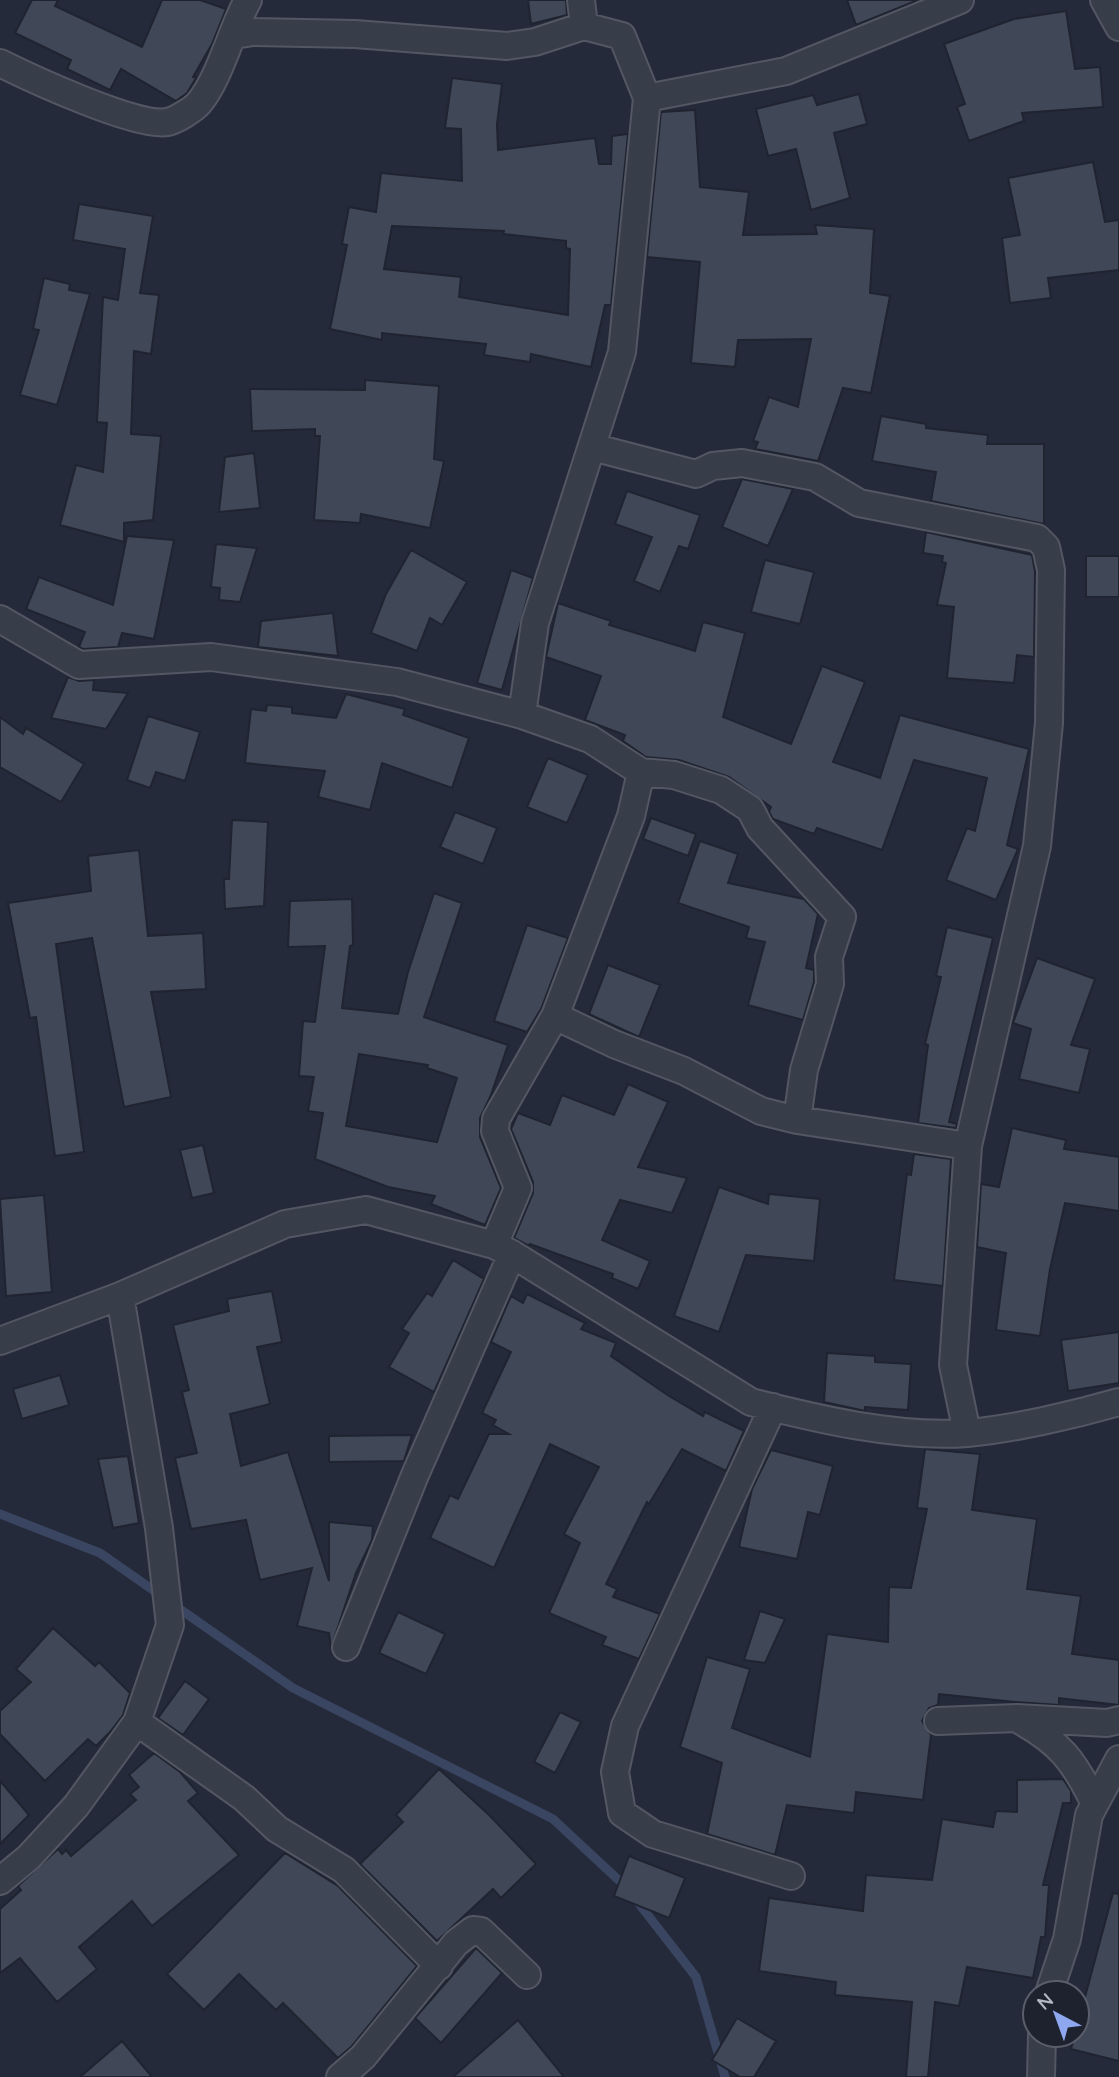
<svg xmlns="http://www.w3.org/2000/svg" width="1119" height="2077" viewBox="0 0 1119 2077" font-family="Quicksand,sans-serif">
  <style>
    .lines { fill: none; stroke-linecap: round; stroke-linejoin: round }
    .stream { stroke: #3a4661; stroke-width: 9 }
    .building { fill: #404858; stroke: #1f2430; stroke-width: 2; fill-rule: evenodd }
    .minor-casing { stroke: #535764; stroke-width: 30 }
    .minor { stroke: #373d49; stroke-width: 26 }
  </style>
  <rect width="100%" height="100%" fill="#242a39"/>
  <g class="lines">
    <!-- stream -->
    <path class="stream" d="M 0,1514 L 100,1553 L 163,1597
      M 174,1605 L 293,1688 L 553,1819 L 626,1887 L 696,1977 L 725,2077"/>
  </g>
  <!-- building -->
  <path class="building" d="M 32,0 L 58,0 L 55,6 L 142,47 L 162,0 L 200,0 L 226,9 L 212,44 L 193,77 L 196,78 L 187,93 L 176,101 L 121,69 L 110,90 L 67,69 L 71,60 L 15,33 Z
    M 528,0 L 566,0 L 567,15 L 531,24 Z
    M 847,0 L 918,0 L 856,25 Z
    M 1066,11 L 1075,69 L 1100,67 L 1103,107 L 1022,113 L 1024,121 L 969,141 L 957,107 L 965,104 L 944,44 L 1014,19 Z
    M 452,78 L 502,84 L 497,124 L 498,150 L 595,138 L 599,164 L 611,164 L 612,136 L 628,134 L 611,305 L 605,305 L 591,367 L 531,354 L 530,362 L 484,355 L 486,344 L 382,333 L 382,340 L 330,329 L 347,245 L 342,244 L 349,207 L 376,212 L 381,173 L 462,181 L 461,129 L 445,128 ZM 392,226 L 504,231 L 503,234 L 566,241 L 566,248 L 570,249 L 568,315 L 459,297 L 461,277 L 384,269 Z
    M 859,94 L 867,124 L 834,133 L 850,198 L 811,210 L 796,149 L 768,156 L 756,109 L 813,95 L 817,105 Z
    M 695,110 L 700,187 L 749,192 L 743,235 L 817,234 L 815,225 L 874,229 L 870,293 L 890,296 L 871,393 L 843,388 L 818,461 L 755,449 L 758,442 L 753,441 L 769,397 L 798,407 L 811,339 L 738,340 L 735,367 L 691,363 L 700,262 L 647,257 L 661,112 Z
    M 1093,162 L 1105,222 L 1119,220 L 1119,270 L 1048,278 L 1051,298 L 1010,303 L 1002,238 L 1020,235 L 1008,178 Z
    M 79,204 L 153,216 L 140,293 L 159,295 L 151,354 L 134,351 L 131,434 L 161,436 L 153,520 L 124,523 L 124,542 L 60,525 L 76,465 L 103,472 L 107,423 L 97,422 L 103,297 L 118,300 L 125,249 L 73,240 Z
    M 44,278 L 70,284 L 69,290 L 90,294 L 57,405 L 20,395 L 39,330 L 33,329 Z
    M 365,380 L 439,386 L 434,459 L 444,461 L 430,528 L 361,514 L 360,523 L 314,520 L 320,436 L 315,436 L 315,429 L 252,431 L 250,389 L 365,390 Z
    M 881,416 L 926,424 L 926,428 L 988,435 L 987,444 L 1044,444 L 1044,524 L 931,501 L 936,472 L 872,461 Z
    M 254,453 L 260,508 L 219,512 L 225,457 Z
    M 742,479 L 793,489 L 768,546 L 722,527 Z
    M 627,491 L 700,515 L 688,549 L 679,546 L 660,592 L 634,581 L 652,537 L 615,524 Z
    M 926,532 L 1032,555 L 1035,572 L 1034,657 L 1017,655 L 1014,683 L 947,678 L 954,607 L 937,605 L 946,563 L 942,562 L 943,556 L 923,553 Z
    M 127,536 L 174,540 L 154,639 L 122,633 L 118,647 L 83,649 L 79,647 L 85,632 L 26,609 L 39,577 L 113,605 Z
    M 216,544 L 257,548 L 240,602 L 219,600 L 220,588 L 211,587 Z
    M 411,550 L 467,582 L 442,625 L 430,618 L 417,651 L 371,633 L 386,594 Z
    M 1086,556 L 1119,556 L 1119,597 L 1086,597 Z
    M 765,560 L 814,572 L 800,624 L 751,612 Z
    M 511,570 L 533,578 L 502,690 L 477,683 Z
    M 558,603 L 611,621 L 609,625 L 695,651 L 703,622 L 745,633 L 723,717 L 791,744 L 822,666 L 865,682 L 833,762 L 880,778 L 900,715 L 1029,749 L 1007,845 L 1018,849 L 996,900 L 946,880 L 967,828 L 975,831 L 987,778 L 914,760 L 882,850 L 817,828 L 814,834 L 773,819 L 769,812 L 771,807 L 729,777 L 679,760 L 646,757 L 623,741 L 625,735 L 585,720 L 601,676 L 546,657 Z
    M 333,613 L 338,656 L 258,647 L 261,621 Z
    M 68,677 L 79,681 L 94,680 L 93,690 L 128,693 L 106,729 L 51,718 Z
    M 346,694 L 405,709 L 403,715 L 469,738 L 452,788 L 382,763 L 370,810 L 318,797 L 325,771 L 245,763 L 251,709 L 266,711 L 267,705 L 292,707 L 292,713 L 336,718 Z
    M 148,716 L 200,732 L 185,781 L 156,772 L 150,788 L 127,780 Z
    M 0,717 L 23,734 L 26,728 L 84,764 L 61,802 L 0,767 Z
    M 548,758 L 588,775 L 567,823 L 527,807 Z
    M 455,812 L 497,828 L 483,864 L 440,847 Z
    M 651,818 L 696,834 L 688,856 L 643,839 Z
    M 232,820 L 268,822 L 264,906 L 225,909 L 224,879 L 229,879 Z
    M 700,841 L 738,854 L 728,883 L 804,899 L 818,914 L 806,968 L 814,970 L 814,982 L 803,1020 L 748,1005 L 765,942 L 746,938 L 749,927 L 678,903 Z
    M 139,850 L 148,936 L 203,933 L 206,989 L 151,992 L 171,1097 L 124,1107 L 92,938 L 56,944 L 84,1152 L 55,1156 L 36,1017 L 30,1018 L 8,903 L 91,891 L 88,856 Z
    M 434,893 L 462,903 L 424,1017 L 508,1045 L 491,1095 L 480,1118 L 480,1137 L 501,1188 L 485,1225 L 431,1204 L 435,1196 L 388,1187 L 315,1159 L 323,1113 L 308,1111 L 314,1077 L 299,1076 L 303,1021 L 315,1022 L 325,946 L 288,947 L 290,901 L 352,899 L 353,945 L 350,946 L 342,1008 L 398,1014 L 408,972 ZM 359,1054 L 428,1065 L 427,1068 L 457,1078 L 437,1142 L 346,1126 Z
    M 527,925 L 568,938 L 541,1009 L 527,1032 L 494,1021 Z
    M 947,927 L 993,938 L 949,1122 L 957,1124 L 956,1128 L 918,1123 L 928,1045 L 925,1044 L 941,977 L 936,976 Z
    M 1037,958 L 1095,979 L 1071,1045 L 1090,1049 L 1079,1093 L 1019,1079 L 1031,1029 L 1013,1023 Z
    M 608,965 L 660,985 L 639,1037 L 589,1014 Z
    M 628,1084 L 668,1102 L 638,1167 L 687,1178 L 672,1213 L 620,1200 L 602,1240 L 650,1261 L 638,1289 L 612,1278 L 613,1274 L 530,1244 L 529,1246 L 514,1238 L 533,1193 L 533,1182 L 511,1129 L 518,1113 L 550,1125 L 562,1095 L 614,1115 Z
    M 1012,1128 L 1066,1140 L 1064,1149 L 1119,1157 L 1119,1211 L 1065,1203 L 1050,1269 L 1040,1336 L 996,1330 L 1006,1253 L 977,1247 L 981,1184 L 999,1187 Z
    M 203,1145 L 214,1193 L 192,1198 L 180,1150 Z
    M 914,1154 L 951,1159 L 943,1286 L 894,1280 L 907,1174 L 911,1175 Z
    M 719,1187 L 768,1204 L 769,1194 L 820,1199 L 814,1261 L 746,1255 L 719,1332 L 674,1316 Z
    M 44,1195 L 52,1292 L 6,1296 L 0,1199 Z
    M 453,1260 L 484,1279 L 434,1392 L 389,1367 L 409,1333 L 402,1329 L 427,1293 L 432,1296 Z
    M 272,1291 L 282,1342 L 257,1347 L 270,1404 L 230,1414 L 241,1466 L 288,1452 L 329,1581 L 329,1522 L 373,1526 L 372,1540 L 356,1573 L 331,1648 L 329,1633 L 297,1626 L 312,1568 L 260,1580 L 246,1520 L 191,1529 L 175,1458 L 197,1453 L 182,1392 L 189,1390 L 173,1325 L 229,1311 L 227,1299 Z
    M 527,1294 L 585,1323 L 581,1329 L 616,1343 L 611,1356 L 669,1396 L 703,1416 L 705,1412 L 744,1431 L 726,1471 L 682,1449 L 649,1504 L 647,1502 L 606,1584 L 617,1589 L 613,1597 L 660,1614 L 639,1659 L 602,1645 L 606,1637 L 549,1613 L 580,1543 L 564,1534 L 599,1467 L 550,1444 L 494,1568 L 430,1538 L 450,1495 L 458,1499 L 489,1434 L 509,1434 L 493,1425 L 496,1420 L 482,1413 L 511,1352 L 491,1342 L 511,1296 L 523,1303 Z
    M 1119,1332 L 1119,1383 L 1068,1391 L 1061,1340 Z
    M 827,1353 L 875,1356 L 875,1362 L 911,1364 L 908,1410 L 865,1407 L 865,1411 L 824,1402 Z
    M 60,1375 L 69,1405 L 22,1419 L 13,1389 Z
    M 412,1435 L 404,1461 L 329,1462 L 329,1436 Z
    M 925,1449 L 980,1454 L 972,1510 L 1037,1519 L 1027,1589 L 1081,1596 L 1072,1654 L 1119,1660 L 1119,1705 L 1059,1698 L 1059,1705 L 1015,1702 L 939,1694 L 938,1705 L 929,1708 L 922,1721 L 931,1735 L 923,1800 L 856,1792 L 854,1813 L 787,1805 L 775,1855 L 707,1834 L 722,1763 L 680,1747 L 707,1657 L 750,1669 L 732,1728 L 810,1757 L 827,1634 L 888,1642 L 889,1587 L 911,1588 L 927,1509 L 917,1508 Z
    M 771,1450 L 833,1466 L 820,1515 L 808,1512 L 797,1559 L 739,1547 L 752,1489 Z
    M 128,1456 L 139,1523 L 113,1528 L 98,1459 Z
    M 760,1611 L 785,1619 L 765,1663 L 744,1660 Z
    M 398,1612 L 445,1634 L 426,1674 L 379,1653 Z
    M 53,1628 L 95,1666 L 99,1662 L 130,1693 L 123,1715 L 110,1732 L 96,1746 L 88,1739 L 45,1781 L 0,1734 L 0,1711 L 31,1682 L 16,1669 Z
    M 185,1681 L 209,1699 L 183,1735 L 158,1718 Z
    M 560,1712 L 581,1722 L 555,1773 L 534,1762 Z
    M 154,1753 L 180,1772 L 198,1793 L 188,1801 L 239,1855 L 152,1926 L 132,1901 L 79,1947 L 97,1969 L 57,2002 L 20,1958 L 0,1973 L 0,1909 L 21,1890 L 18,1886 L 58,1849 L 62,1854 L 66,1850 L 71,1856 L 136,1800 L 130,1794 L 139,1787 L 129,1775 Z
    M 439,1769 L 489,1815 L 536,1864 L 501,1898 L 493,1889 L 437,1941 L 360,1864 L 403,1822 L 396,1815 Z
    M 1063,1779 L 1071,1791 L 1071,1803 L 1063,1803 L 1043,1885 L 1049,1885 L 1045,1937 L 1041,1937 L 1033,1978 L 967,1967 L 959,2006 L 935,2002 L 928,2077 L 906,2077 L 912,2002 L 835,1995 L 836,1982 L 759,1971 L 769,1898 L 863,1911 L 866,1875 L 932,1880 L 942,1819 L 993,1827 L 996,1811 L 1017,1812 L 1017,1780 Z
    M 0,1781 L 29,1815 L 0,1844 Z
    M 285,1853 L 338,1886 L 417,1966 L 352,2046 L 338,2058 L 283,2003 L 276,2010 L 239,1974 L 204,2010 L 167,1974 Z
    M 629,1856 L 685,1878 L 669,1918 L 614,1896 Z
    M 1113,1893 L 1119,1894 L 1119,2061 L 1071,2049 Z
    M 476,1948 L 502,1973 L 441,2043 L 415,2018 Z
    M 737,2018 L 776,2041 L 754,2077 L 740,2077 L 712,2060 Z
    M 518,2020 L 564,2077 L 453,2077 Z
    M 122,2041 L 152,2077 L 80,2077 Z"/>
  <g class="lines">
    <!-- minor casing -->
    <g class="minor-casing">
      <path id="minor" d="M 581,0 L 584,26
        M 1104,0 L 1119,27
        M 234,35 L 253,32 L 355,34 L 507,46 L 535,42 L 584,26 L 622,36 L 647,98 L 622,352 L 535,623 L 522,715
        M 0,63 C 30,78 138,128 167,122 C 175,121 194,109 199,103 C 220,78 232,28 248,0
        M 647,98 L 786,71 L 960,0
        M 592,447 L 696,474 L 713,466 L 742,463 L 815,477 L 859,503 L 1037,538 L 1046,547 L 1051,570 L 1049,723 L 1037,846 L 968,1146 L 953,1365 L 967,1433
        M 0,619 L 79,665 L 211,657 L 397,682 L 522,715 L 590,739 L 641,772 L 631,816 L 555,1016 L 496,1119 L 495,1131 L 518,1188 L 494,1245
        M 641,772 L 674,775 L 721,790 L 750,809 L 760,828 L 842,917 L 829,957 L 830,984 L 804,1070 L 797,1120
        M 555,1016 L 614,1044 L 684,1071 L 761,1111 L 797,1120 L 968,1146
        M 0,1341 L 120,1296 L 285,1224 L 366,1210 L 494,1245 L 512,1254 L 751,1402 C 817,1419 898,1438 967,1433 C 1013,1429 1074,1415 1119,1402
        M 773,1407 L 625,1726 L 615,1772 L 622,1813 L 653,1834 L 791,1876
        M 346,1647 L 415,1475 L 512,1254
        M 938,1721 L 1017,1718 L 1107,1723 L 1119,1720
        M 1021,1721 C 1060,1743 1074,1761 1094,1802
        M 137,1722 L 244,1798 L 277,1829 L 344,1870 L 439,1966
        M 0,1881 L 29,1857 L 76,1806 L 137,1722 L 170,1625 L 159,1528 L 120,1296
        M 1049,1993 L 1067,1939 L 1089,1815 L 1119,1759
        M 340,2077 L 363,2057 L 456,1943 L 473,1930 L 481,1931 L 527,1975
        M 1041,2077 L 1042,2035"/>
    </g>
    <!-- minor -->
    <use href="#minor" class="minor"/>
  </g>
  <!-- north arrow -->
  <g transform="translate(1056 2014) rotate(319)"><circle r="33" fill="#1d222e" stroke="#595e6a" stroke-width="2"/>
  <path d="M0-5L12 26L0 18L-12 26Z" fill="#8ea7ef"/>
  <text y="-10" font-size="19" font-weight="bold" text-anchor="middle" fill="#b3b7c5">N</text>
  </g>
</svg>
